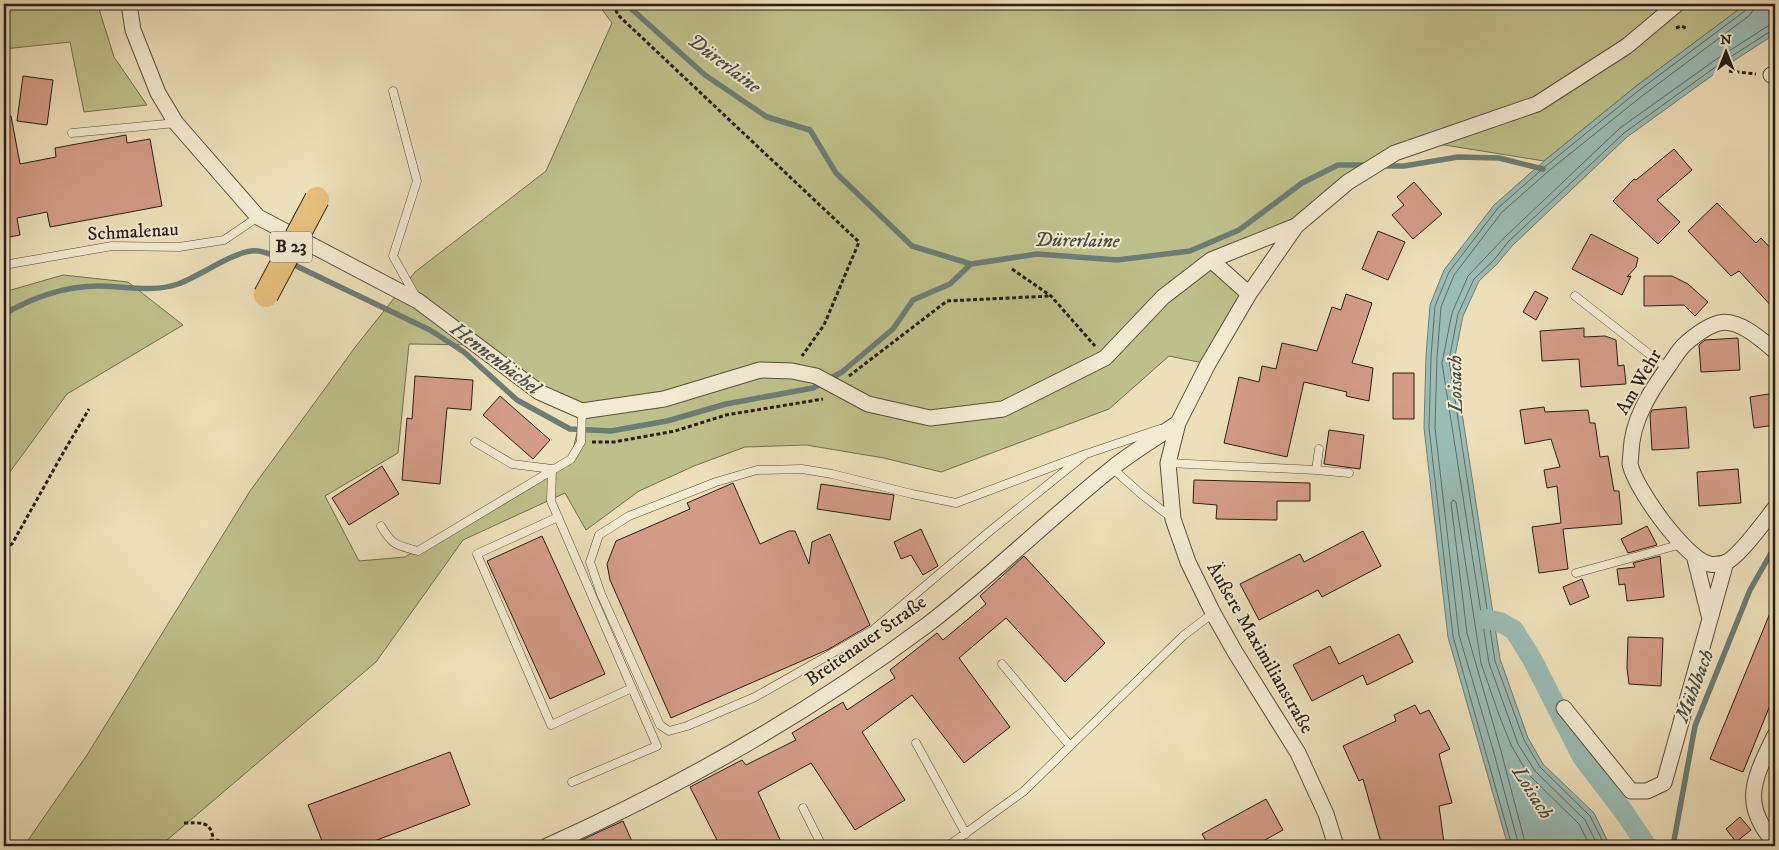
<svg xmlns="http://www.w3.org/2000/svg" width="1779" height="850" viewBox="0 0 1779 850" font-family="'IM FELL DW Pica',serif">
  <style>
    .green { fill: #bec08b; stroke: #736f50; fill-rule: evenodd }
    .water { fill: #9abcb5; stroke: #6c7d75 }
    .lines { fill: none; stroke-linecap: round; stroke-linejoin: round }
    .shore { stroke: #616d65; stroke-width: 1 }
    .stream { stroke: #6c7d75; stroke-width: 5.5 }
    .canal { stroke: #9abcb5; stroke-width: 20 }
    .building { fill: #d49c87; stroke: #281e15 }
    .service-casing { stroke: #594e3e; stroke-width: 9 }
    .minor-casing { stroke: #594e3e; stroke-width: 17 }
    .path { stroke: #281e15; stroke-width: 3; stroke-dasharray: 4 2.5; stroke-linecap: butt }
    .service { stroke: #f3ead2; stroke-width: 8 }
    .minor { stroke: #f3ead2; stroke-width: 15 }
    .primary-bridge-casing { stroke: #281e15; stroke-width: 26; stroke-linecap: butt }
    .primary-bridge { stroke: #e6c07c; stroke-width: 24 }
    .labels { text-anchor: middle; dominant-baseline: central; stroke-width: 4; stroke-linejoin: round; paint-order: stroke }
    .shield { fill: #f3ead2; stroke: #655b4e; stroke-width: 1 }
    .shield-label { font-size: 18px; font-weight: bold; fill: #281e15 }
    .street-label { font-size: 19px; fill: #281e15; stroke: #f3ead2 }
    .water-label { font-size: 20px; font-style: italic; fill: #4a4d45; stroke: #f3ead2 }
  </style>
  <rect width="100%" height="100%" fill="#eddfb9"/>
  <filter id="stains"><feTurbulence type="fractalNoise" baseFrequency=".004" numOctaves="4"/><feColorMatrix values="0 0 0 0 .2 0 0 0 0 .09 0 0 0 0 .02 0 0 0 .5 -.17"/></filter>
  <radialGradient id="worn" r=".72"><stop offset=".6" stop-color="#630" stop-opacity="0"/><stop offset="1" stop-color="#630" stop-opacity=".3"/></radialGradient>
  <!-- green -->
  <path class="green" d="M 4,4 L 100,4 L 99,9 L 114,57 L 147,105 L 84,112 L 70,42 L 4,49 Z
    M 598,4 L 1746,4 L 1635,87 L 1544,161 L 1426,142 L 1395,153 L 1296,226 L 1211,260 L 1249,294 L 1208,364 L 1169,356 L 1109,409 L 941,472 L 884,458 L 806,445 L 745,447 L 694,466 L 639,491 L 586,530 L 565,493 L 463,540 L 376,662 L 160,846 L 24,846 L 87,755 L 250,491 L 356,346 L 415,272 L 546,171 L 612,23 ZM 409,344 L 477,345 L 582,411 L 571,459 L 405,557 L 359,561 L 325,496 L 398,453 Z
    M 63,275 L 128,282 L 183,325 L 67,394 L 4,480 L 4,292 Z"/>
  <!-- water -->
  <path class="water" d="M 1746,4 L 1775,4 L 1775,34 L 1724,67 L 1627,137 L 1512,246 L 1497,264 L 1479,281 L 1463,316 L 1454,361 L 1500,659 L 1528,738 L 1543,764 L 1594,813 L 1610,846 L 1508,846 L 1448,637 L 1424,428 L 1426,356 L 1430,305 L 1444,270 L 1494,205 L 1544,161 L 1635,87 Z"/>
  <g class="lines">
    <!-- shore -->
    <path class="shore" d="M 1512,846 L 1453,636 L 1429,428 L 1431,357 L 1435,306 L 1449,272 L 1498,208 L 1547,165 L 1638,91 L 1746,10 L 1748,4
      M 1519,846 L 1494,753 L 1459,635 L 1435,428 L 1437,357 L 1441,307 L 1454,275 L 1502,212 L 1551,169 L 1642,96 L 1750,15 L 1753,10 L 1754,4
      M 1526,846 L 1501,751 L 1467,633 L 1451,503 L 1453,500 L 1456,502 L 1481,663 L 1499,715 L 1511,745 L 1528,774 L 1579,824 L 1590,846
      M 1598,846 L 1585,820 L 1535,771 L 1518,744 L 1489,663 L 1442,363 L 1452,313 L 1468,276 L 1504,238 L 1620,128 L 1718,58 L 1768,26 L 1775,24
      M 1605,846 L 1590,816 L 1540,767 L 1524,740 L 1495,661 L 1449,360 L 1458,314 L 1474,279 L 1494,260 L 1508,242 L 1624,133 L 1721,63 L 1771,31 L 1775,30"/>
    <!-- stream -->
    <path class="stream" d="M 626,4 L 705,75 L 767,117 L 810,130 L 836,173 L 912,246 L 971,264 L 1037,254 L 1117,260 L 1190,251 L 1239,230 L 1302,183 L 1338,165 L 1368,165
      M 1382,166 L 1404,166 L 1458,157 L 1499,158 L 1543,169
      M 288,262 L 430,330 L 464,352 L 517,400 L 570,429 L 611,431 L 667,421 L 726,404 L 813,388 L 842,372 L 893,329 L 913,300 L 950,284 L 971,264
      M 4,314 C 32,298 66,286 98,286 C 124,286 152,293 178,284 C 198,277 232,253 251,251 C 261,250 270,254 280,258
      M 1673,846 L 1695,726 L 1750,590 L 1775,546"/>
    <!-- canal -->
    <path class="canal" d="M 1485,619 L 1500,622 L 1514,630 L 1532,659 L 1582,757 L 1624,812 L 1647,846"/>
  </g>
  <!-- building -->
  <path class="building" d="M 23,76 L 53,80 L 47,125 L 17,121 Z
    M 11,116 L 20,164 L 56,157 L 55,148 L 126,135 L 127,143 L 150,139 L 162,206 L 50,227 L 47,212 L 17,218 L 20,235 L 4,238 L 4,117 Z
    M 1674,149 L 1692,170 L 1657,200 L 1680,222 L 1658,244 L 1613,201 L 1634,179 L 1636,180 Z
    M 1414,182 L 1442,214 L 1413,239 L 1392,215 L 1404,205 L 1397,197 Z
    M 1717,203 L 1756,243 L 1761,238 L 1775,253 L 1775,310 L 1739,271 L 1731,276 L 1688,231 Z
    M 1378,231 L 1405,242 L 1388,280 L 1362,269 Z
    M 1591,234 L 1638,258 L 1636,267 L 1627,277 L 1631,276 L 1622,295 L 1572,269 Z
    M 1644,276 L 1672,276 L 1688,284 L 1708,302 L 1695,316 L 1684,305 L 1644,306 Z
    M 1535,291 L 1548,298 L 1536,320 L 1523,312 Z
    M 1346,294 L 1372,303 L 1352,363 L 1373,368 L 1369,401 L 1346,396 L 1347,392 L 1304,382 L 1287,457 L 1224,443 L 1239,377 L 1259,382 L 1262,366 L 1276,369 L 1282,343 L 1317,351 L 1332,307 L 1341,310 Z
    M 1584,328 L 1584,337 L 1605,336 L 1616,340 L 1618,366 L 1624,365 L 1626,384 L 1581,387 L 1579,359 L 1542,361 L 1540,331 Z
    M 1738,338 L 1740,370 L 1701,372 L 1699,345 L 1705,340 Z
    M 1393,373 L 1414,373 L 1414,419 L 1393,419 Z
    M 415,376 L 473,380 L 471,410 L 447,408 L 440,484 L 402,480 L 407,418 L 412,419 Z
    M 1775,393 L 1775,425 L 1754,428 L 1750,397 Z
    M 500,396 L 550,440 L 533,459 L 483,415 Z
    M 1544,407 L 1545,412 L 1588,410 L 1590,423 L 1595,423 L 1600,457 L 1608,456 L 1614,491 L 1619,491 L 1622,524 L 1563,529 L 1568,569 L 1539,573 L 1532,527 L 1561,523 L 1557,486 L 1547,488 L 1544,470 L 1560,467 L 1551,439 L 1525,444 L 1520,410 Z
    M 1686,407 L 1689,448 L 1652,450 L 1650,415 L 1652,410 Z
    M 1329,430 L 1364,435 L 1360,469 L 1324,464 Z
    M 382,466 L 399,494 L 349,525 L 332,498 Z
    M 1738,469 L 1741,503 L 1699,506 L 1697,472 Z
    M 1194,480 L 1310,483 L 1310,501 L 1277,501 L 1277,520 L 1216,519 L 1217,505 L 1193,503 Z
    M 733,483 L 760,544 L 789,531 L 795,531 L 809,564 L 812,542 L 830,534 L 870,625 L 829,649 L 671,718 L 610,580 L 607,564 L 616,541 L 690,509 L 687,503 Z
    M 821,484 L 894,495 L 890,520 L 817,509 Z
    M 1647,526 L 1657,545 L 1628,553 L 1621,539 Z
    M 921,529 L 938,566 L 923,575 L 911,555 L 901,559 L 894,542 Z
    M 1363,531 L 1381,566 L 1322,597 L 1318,590 L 1259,620 L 1240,584 L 1300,554 L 1304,562 Z
    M 542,536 L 605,674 L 550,699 L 487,561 Z
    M 1024,556 L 1105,643 L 1065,682 L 1006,618 L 959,658 L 1010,727 L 964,763 L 912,695 L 862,732 L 905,800 L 855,830 L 811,763 L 758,792 L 783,846 L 720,846 L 690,787 L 742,760 L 746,765 L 796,740 L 792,733 L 843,702 L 847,710 L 895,678 L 890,670 L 937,633 L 943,640 L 986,604 L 980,596 Z
    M 1660,556 L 1664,597 L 1627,601 L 1625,584 L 1619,585 L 1617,569 L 1635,567 L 1633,563 Z
    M 1582,579 L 1589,597 L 1570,605 L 1563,587 Z
    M 1775,601 L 1775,693 L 1743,772 L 1710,759 Z
    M 1399,634 L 1413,662 L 1367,685 L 1363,675 L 1312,701 L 1293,665 L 1330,646 L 1339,664 Z
    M 1628,637 L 1663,638 L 1661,686 L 1629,684 L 1627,668 Z
    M 1415,705 L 1420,714 L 1429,710 L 1450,749 L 1439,754 L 1452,803 L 1439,806 L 1444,843 L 1418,846 L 1382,846 L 1363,779 L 1359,781 L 1343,746 L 1396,721 L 1394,715 Z
    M 450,752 L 470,805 L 361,846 L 324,846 L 308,805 Z
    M 1266,799 L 1283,830 L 1254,846 L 1209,846 L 1202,834 Z
    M 1740,817 L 1751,830 L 1736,842 L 1726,829 Z
    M 623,821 L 634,846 L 569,846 L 601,831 Z"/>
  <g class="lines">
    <!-- service casing -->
    <g class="service-casing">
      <path id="service" d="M 393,91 L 417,181 L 393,256 L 416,297
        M 72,133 L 176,123
        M 4,265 L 112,246 L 179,247 L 224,240 L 258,217
        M 1575,296 L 1667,368
        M 475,442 L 512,464 L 552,469 L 551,501 L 657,746 L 572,782
        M 1086,454 L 990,531 L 873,630 L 755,697 L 687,726 L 669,731 L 660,725 L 601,594 L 590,562 L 599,535 L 629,516 L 716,482 L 757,470 L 802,469 L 832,474 L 912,494 L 956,503 L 1086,454 L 1160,429
        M 1168,463 L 1316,470 L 1349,473
        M 1112,468 L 1141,494 L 1172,518
        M 1316,470 L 1319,449
        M 558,517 L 477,554 L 551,725 L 632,688
        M 381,526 C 393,546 396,545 418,551 L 571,459 L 581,442 L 582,411
        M 1576,573 L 1682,544
        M 1002,664 L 1070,746
        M 916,743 L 966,834
        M 803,808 L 822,846
        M 948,846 L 1024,791 L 1183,636 L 1213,613"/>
    </g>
    <!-- minor casing -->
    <g class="minor-casing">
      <path id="minor" d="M 129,4 L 133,30 L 158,93 L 176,123 L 258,217 L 418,301 L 539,392 L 582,411 L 664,399 L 760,370 L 792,371 L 816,376 L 868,404 L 930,418 L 1003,409 L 1105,358 L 1163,297 L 1211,260 L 1296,226
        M 1771,75 L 1775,75
        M 1211,260 L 1249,294
        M 1775,351 C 1762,340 1738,318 1719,323 C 1707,326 1693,337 1684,345 C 1678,351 1673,360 1668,367 C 1650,392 1632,420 1631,452 C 1631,456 1630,460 1630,464 C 1635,488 1684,557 1709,564 C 1712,565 1720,564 1724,563 C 1737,560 1766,519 1775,508
        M 1694,555 L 1710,619
        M 1564,708 L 1631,791 L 1647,791 L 1664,783 L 1726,562
        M 1775,735 C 1755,777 1739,803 1775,843
        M 547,846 C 681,786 809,713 927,625 C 991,576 1049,519 1111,469 C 1132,452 1156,438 1178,423
        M 1336,846 L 1326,814 L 1298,753 L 1235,652 L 1213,613 L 1188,562 L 1173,519 L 1168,463 L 1178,423 L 1208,364 L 1249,294 L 1296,226 L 1348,182 L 1395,153 L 1537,104 L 1627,46 L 1677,4"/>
    </g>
    <!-- path -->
    <path class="path" d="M 613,4 L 618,15 L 859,242 L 824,325 L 802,356
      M 1676,28 L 1681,26 L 1686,28
      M 1729,71 L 1756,74
      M 1012,269 L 1051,296 L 1095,346
      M 849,376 L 947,301 L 1051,296
      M 592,442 L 614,442 L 675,431 L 726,415 L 823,399
      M 4,548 L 12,544 L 63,453 L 89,409
      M 184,823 C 200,823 211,820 213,839
      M 198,846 C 208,840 217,836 226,846"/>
    <!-- service -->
    <use href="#service" class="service"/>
    <!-- minor -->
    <use href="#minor" class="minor"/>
    <!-- primary-bridge casing -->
    <g class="primary-bridge-casing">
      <path id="primary-bridge" d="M 266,295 L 317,199"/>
    </g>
    <!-- primary-bridge -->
    <use href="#primary-bridge" class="primary-bridge"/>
  </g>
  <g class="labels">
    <!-- shield labels -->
    <rect class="shield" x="270" y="231.5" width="42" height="31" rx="4"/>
    <g class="shield-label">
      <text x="291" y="247">B 23</text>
    </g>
    <!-- street labels -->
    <g class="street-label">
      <text transform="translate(133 232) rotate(-3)">Schmalenau</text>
      <text transform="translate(1639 382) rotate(-60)">Am Wehr</text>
      <text transform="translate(866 641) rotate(-35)">Breitenauer Straße</text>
      <text transform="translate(1260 648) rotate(60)">Äußere Maximilianstraße</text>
    </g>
    <!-- water labels -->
    <g class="water-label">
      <text transform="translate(724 64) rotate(37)">Dürerlaine</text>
      <text transform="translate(1077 241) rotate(1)">Dürerlaine</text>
      <text transform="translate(495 359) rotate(37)">Hennenbächel</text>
      <text transform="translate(1456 384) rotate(-91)">Loisach</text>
      <text transform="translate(1695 686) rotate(-69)">Mühlbach</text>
      <text transform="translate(1532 793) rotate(58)">Loisach</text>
    </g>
  </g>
  <!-- margin -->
  <rect width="1779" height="850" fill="none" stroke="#eddfb9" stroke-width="20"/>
  <rect x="5" y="5" width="1769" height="840" fill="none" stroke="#281e15" stroke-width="2.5"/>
  <rect x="10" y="10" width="1759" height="830" fill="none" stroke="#281e15"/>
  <!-- north arrow -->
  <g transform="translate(1726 52)" stroke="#f3ead2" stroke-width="4" paint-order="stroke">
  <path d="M0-4L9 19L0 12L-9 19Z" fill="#281e15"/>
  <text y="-8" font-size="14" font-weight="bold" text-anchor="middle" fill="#281e15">N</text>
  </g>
  <rect width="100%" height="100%" filter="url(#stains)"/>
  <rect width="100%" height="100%" fill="url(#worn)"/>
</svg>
